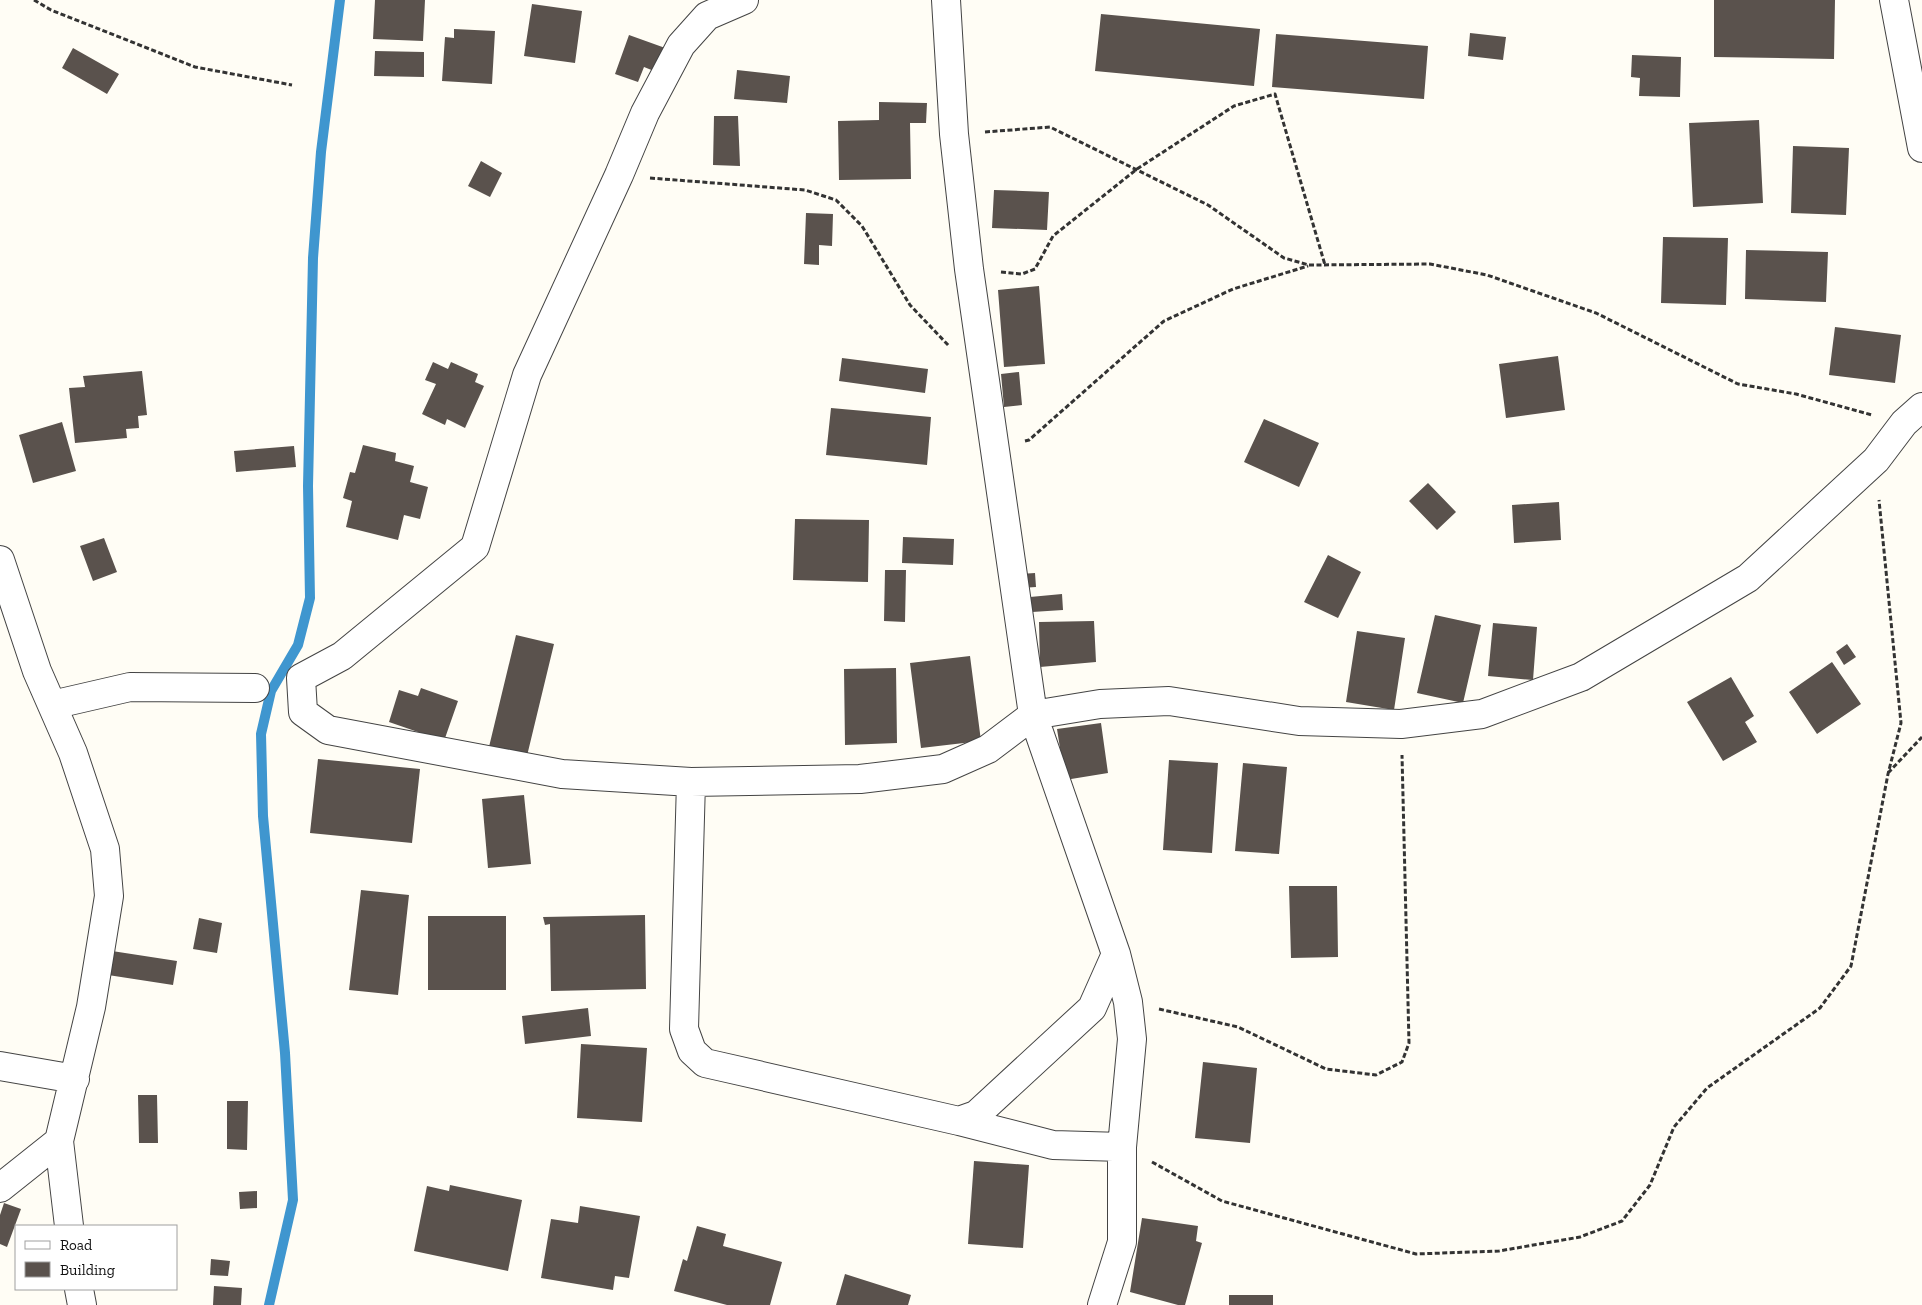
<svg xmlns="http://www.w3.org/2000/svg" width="1922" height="1305" viewBox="0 0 1922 1305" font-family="'Zilla Slab',serif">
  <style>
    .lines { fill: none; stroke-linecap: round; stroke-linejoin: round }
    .stream { stroke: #3f96cf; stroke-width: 10 }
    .building { fill: #5a524d }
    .minor-casing { stroke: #444; stroke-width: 30 }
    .path { stroke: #333; stroke-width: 3; stroke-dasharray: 5 2.5; stroke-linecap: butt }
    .minor { stroke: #fff; stroke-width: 28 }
  </style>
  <rect width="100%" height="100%" fill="#fffdf5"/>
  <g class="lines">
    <!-- stream -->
    <path class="stream" d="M 269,1305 L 293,1200 L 285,1053 L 263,816 L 261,734 L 271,691 L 298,645 L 310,598 L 308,486 L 313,258 L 321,152 L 340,0"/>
  </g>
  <!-- building -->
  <path class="building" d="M 375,0 L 425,0 L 423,41 L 373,39 Z
    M 1714,0 L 1835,0 L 1834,59 L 1714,57 Z
    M 532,4 L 582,11 L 575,63 L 524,56 Z
    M 1101,14 L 1260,29 L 1254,86 L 1095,71 Z
    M 454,29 L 495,31 L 492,84 L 442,81 L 445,37 L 454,38 Z
    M 1470,33 L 1506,37 L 1503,60 L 1468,56 Z
    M 1276,34 L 1428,46 L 1424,99 L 1272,87 Z
    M 629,35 L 668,49 L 659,73 L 644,67 L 638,82 L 615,74 Z
    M 73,48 L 119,74 L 107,94 L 62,68 Z
    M 375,51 L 424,52 L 424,77 L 374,76 Z
    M 1632,55 L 1681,57 L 1680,97 L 1639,96 L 1640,78 L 1631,77 Z
    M 737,70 L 790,76 L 787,103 L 734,99 Z
    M 879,102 L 927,103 L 926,123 L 910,123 L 911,179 L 839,180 L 838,121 L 879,120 Z
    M 714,116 L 738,116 L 740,166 L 713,165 Z
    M 1759,120 L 1763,203 L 1693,207 L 1689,123 Z
    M 1793,146 L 1849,148 L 1846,215 L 1791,213 Z
    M 481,161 L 502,173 L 490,197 L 468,186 Z
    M 994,190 L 1049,192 L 1047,230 L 992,228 Z
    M 806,213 L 833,214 L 832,246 L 819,245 L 819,265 L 804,264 Z
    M 1663,237 L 1728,238 L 1726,305 L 1661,303 Z
    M 1746,250 L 1828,252 L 1826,302 L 1745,299 Z
    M 1039,286 L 1045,364 L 1004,367 L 998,290 Z
    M 1835,327 L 1901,335 L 1895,383 L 1829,375 Z
    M 1558,356 L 1565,410 L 1506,418 L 1499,364 Z
    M 842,358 L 928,369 L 925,393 L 839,381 Z
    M 433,362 L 448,369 L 451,362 L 478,374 L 475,382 L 484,386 L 465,428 L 447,419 L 445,425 L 422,414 L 436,384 L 425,380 Z
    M 142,371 L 147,415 L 138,416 L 139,428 L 126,429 L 127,438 L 75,443 L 69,388 L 85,387 L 83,376 Z
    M 1019,372 L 1022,405 L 1004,407 L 1001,374 Z
    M 831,408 L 931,417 L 927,465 L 826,455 Z
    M 1264,419 L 1319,443 L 1299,487 L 1244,462 Z
    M 62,422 L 76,471 L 33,483 L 19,435 Z
    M 363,445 L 396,453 L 395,461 L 414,466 L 410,482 L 428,487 L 420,519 L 404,515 L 398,540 L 346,527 L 352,501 L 343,498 L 350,472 L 355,473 Z
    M 294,446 L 296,467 L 236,472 L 234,451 Z
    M 1428,483 L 1456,512 L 1437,530 L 1409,501 Z
    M 1559,502 L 1561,540 L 1514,543 L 1512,505 Z
    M 795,519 L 869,520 L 868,582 L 793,580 Z
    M 903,537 L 954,539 L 953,565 L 902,563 Z
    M 104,538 L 117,572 L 93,581 L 80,546 Z
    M 1328,555 L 1361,572 L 1338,618 L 1304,602 Z
    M 885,570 L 906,570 L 905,622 L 884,621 Z
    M 1035,573 L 1036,587 L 1021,588 L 1020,574 Z
    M 1062,594 L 1063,610 L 1032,612 L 1030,597 Z
    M 1435,615 L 1481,625 L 1463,703 L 1417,693 Z
    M 1094,621 L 1096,662 L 1040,667 L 1039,622 Z
    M 1493,623 L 1537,627 L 1533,680 L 1488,676 Z
    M 1357,631 L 1405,638 L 1394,710 L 1346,702 Z
    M 516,635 L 554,644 L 526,760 L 488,751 Z
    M 1847,644 L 1856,657 L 1844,665 L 1836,652 Z
    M 970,656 L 981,741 L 921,748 L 910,663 Z
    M 1832,662 L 1861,704 L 1817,734 L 1789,692 Z
    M 896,668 L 897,743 L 845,745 L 844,669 Z
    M 1731,677 L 1754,716 L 1745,722 L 1757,742 L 1723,761 L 1687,702 Z
    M 421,688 L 458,701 L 444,741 L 389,722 L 399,690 L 418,696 Z
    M 1101,723 L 1108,773 L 1065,780 L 1057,729 Z
    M 318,759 L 420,769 L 412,843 L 310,833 Z
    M 1169,760 L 1218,763 L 1212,853 L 1163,850 Z
    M 1243,763 L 1287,767 L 1279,854 L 1235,851 Z
    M 524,795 L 531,864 L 488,868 L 482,799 Z
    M 1289,886 L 1337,886 L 1338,957 L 1291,958 Z
    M 361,890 L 409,895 L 398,995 L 349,990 Z
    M 645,915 L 646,989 L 551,991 L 550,924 L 545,925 L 543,917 Z
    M 428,916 L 506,916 L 506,990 L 428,990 Z
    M 199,918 L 222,923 L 217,953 L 193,949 Z
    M 112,951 L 177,961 L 173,985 L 108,975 Z
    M 588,1008 L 591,1036 L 525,1044 L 522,1016 Z
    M 581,1044 L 647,1048 L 642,1122 L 577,1118 Z
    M 1203,1062 L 1257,1068 L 1250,1143 L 1195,1138 Z
    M 138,1095 L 157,1095 L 158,1143 L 139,1143 Z
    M 227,1101 L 248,1101 L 247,1150 L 227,1149 Z
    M 974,1161 L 1029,1165 L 1023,1248 L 968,1244 Z
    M 450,1185 L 522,1200 L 508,1271 L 414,1251 L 427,1186 L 449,1191 Z
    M 257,1191 L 257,1208 L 240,1209 L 239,1192 Z
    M 4,1203 L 21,1209 L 7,1247 L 0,1244 L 0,1215 Z
    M 580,1206 L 640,1216 L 629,1278 L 615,1276 L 613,1290 L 541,1278 L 551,1219 L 578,1223 Z
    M 1142,1218 L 1198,1226 L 1196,1241 L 1202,1243 L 1185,1305 L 1178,1305 L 1130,1292 Z
    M 697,1226 L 726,1234 L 723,1246 L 782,1262 L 770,1305 L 727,1305 L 674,1291 L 683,1259 L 687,1261 Z
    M 211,1259 L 230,1261 L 228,1276 L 210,1275 Z
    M 845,1274 L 911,1295 L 908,1305 L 836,1305 Z
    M 214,1286 L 242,1288 L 241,1305 L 213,1305 Z
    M 1229,1295 L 1273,1295 L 1273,1305 L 1229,1305 Z"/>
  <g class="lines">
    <!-- minor casing -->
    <g class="minor-casing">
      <path id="minor" d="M 744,0 L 707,16 L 681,45 L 645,113 L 619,175 L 527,375 L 475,547 L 342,656 L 301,678 L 303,712 L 328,730 L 562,774 L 691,782 L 860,779 L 943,769 L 988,749 L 1033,715 L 1100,704 L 1169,701 L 1299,721 L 1401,724 L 1482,714 L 1581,677 L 1748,578 L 1876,460 L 1904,423 L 1922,407
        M 946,0 L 954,134 L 969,269 L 1033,715 L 1116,954 L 1128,1002 L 1132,1039 L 1122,1147 L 1122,1242 L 1102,1305
        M 1894,0 L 1922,148
        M 0,560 L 37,671 L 73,753 L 105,849 L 109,896 L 91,1007 L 59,1141 L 69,1226
        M 52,705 L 130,687 L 255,688
        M 691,782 L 684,1029 L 692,1051 L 705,1063 L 959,1121 L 976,1115 L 1092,1008 L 1116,954
        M 0,1066 L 75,1079
        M 959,1121 L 1053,1145 L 1122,1147
        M 0,1188 L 59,1141
        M 79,1289 L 82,1305"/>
    </g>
    <!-- path -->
    <path class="path" d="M 34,0 L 51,10 L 195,67 L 292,85
      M 985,132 L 1050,127 L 1208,205 L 1284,258 L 1309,265 L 1430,264 L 1487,275 L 1596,313 L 1738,384 L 1796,394 L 1872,415
      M 650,178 L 805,190 L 836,200 L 862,226 L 910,305 L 949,346
      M 1001,272 L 1022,274 L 1035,269 L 1053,236 L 1137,169 L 1234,106 L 1275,94 L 1325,265
      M 1025,441 L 1029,440 L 1164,321 L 1233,289 L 1308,266
      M 1888,773 L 1922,737
      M 1159,1009 L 1238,1027 L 1326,1069 L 1376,1075 L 1402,1062 L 1409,1043 L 1402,755
      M 1152,1162 L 1222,1201 L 1416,1254 L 1499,1251 L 1580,1237 L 1622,1221 L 1650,1185 L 1674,1127 L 1707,1088 L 1820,1008 L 1851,966 L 1888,774 L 1901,723 L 1879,500"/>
    <!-- minor -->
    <use href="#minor" class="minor"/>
  </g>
  <!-- legend -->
  <rect x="15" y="1225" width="162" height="65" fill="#ffffff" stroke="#a0a0a0"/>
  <rect x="25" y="1241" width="25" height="8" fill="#ffffff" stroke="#a0a0a0"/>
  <text x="60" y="1250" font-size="15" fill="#111111">Road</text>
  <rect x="25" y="1262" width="25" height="15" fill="#5a524d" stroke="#a0a0a0"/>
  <text x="60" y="1275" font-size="15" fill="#111111">Building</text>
</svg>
